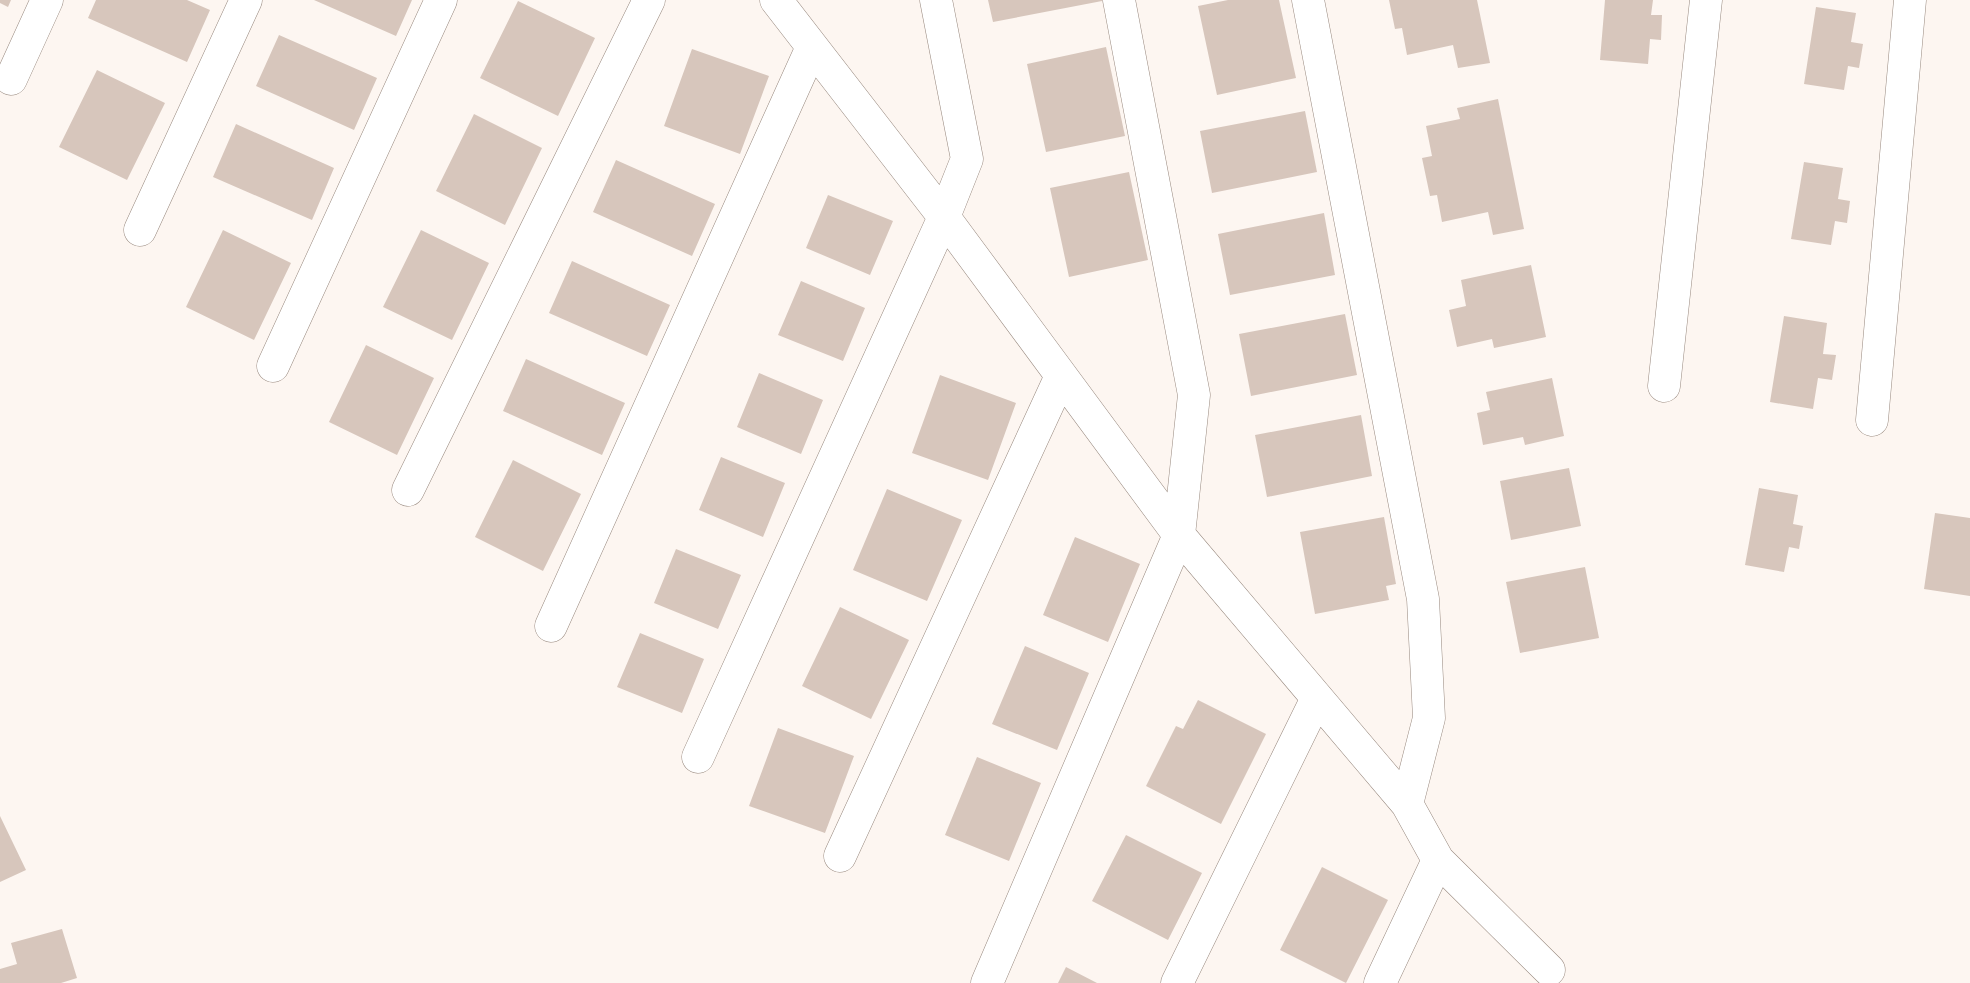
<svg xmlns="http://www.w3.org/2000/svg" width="1970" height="983" viewBox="0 0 1970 983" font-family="'Fira Sans Condensed',sans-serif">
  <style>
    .building { fill: #d7c6bc }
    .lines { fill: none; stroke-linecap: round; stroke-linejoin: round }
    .minor-casing { stroke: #97887e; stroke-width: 33 }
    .minor { stroke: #fff; stroke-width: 32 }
  </style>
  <rect width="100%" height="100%" fill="#fdf6f1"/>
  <!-- building -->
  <path class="building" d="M 0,0 L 11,0 L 8,7 L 0,3 Z
    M 96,0 L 187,0 L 210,10 L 187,62 L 88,18 Z
    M 314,0 L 412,0 L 396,36 Z
    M 988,0 L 1102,0 L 1102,1 L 993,22 Z
    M 1228,0 L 1279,0 L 1296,78 L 1217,95 L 1198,6 Z
    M 1389,0 L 1477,0 L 1490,63 L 1458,68 L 1453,45 L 1407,55 L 1402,28 L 1395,29 Z
    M 1605,0 L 1653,0 L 1651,15 L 1662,15 L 1661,40 L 1650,39 L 1648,64 L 1600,60 Z
    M 518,1 L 595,38 L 558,116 L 480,78 Z
    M 1816,7 L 1856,13 L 1851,42 L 1863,44 L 1859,68 L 1848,66 L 1844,90 L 1804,84 Z
    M 279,35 L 377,78 L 354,130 L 256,86 Z
    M 1106,47 L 1125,136 L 1046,152 L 1027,64 Z
    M 692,49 L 769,76 L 740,154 L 664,126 Z
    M 97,70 L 165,103 L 127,180 L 59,147 Z
    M 1498,99 L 1524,229 L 1493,235 L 1488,212 L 1442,222 L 1437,195 L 1430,196 L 1422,158 L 1432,156 L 1426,126 L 1460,119 L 1457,108 Z
    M 1305,111 L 1317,172 L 1212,193 L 1200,131 Z
    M 474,114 L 542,148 L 505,225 L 436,191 Z
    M 236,124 L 334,168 L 312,220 L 213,177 Z
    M 616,160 L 715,204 L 692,256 L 593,212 Z
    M 1804,162 L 1843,168 L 1838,199 L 1850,201 L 1847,223 L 1835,221 L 1831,245 L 1791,239 Z
    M 1129,172 L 1148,260 L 1069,277 L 1050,188 Z
    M 828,195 L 893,221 L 870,275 L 806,248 Z
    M 1324,213 L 1335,275 L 1230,295 L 1218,234 Z
    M 223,230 L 291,263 L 254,340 L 186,307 Z
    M 421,230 L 489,263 L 452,340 L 383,307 Z
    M 572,261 L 670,305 L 647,356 L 549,313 Z
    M 1531,265 L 1546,337 L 1494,348 L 1492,339 L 1457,347 L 1449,310 L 1466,306 L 1461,280 Z
    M 801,281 L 865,308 L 843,361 L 778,335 Z
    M 1345,314 L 1357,375 L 1251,396 L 1239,334 Z
    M 1784,316 L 1827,323 L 1823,354 L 1836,355 L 1832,380 L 1818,378 L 1813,409 L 1770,402 Z
    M 366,345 L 434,378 L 397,455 L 329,422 Z
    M 526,359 L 625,403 L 602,455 L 503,411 Z
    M 759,373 L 823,400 L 801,454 L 737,427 Z
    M 940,375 L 1016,403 L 988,480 L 912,453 Z
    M 1552,378 L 1564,436 L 1525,445 L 1523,437 L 1483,445 L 1477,413 L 1490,410 L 1486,392 Z
    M 1361,415 L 1372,476 L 1267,497 L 1255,435 Z
    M 721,457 L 785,483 L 763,537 L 699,510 Z
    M 513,460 L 581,494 L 543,571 L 475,537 Z
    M 1569,468 L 1581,526 L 1511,540 L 1500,481 Z
    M 1759,488 L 1798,495 L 1793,524 L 1803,526 L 1799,549 L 1789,547 L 1784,572 L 1745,565 Z
    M 887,489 L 962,520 L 927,601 L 853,570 Z
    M 1935,513 L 1970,518 L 1970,596 L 1924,589 Z
    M 1384,517 L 1396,584 L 1386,586 L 1389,600 L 1315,614 L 1300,532 Z
    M 1075,537 L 1140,564 L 1108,642 L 1043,615 Z
    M 676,549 L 741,575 L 718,629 L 654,603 Z
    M 1585,567 L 1599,638 L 1520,653 L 1506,582 Z
    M 840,607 L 909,640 L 871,719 L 802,686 Z
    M 640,633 L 704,659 L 682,713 L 617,687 Z
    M 1025,646 L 1089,673 L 1057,750 L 992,724 Z
    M 1198,700 L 1266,734 L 1221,824 L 1146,786 L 1176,726 L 1183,729 Z
    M 778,728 L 854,756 L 825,833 L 749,806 Z
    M 977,757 L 1041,783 L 1009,861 L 945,835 Z
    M 0,816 L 26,870 L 0,882 Z
    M 1126,835 L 1202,873 L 1168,940 L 1092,901 Z
    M 1322,867 L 1388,900 L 1346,983 L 1280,950 Z
    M 62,929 L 77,978 L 61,983 L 0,983 L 0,969 L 17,964 L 11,943 Z
    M 1066,967 L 1097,983 L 1058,983 Z"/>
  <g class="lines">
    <!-- minor casing -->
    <g class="minor-casing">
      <path id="minor" d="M 776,0 L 944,217 L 1179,535 L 1407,804 L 1438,860 L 1549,970
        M 1308,0 L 1423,599 L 1429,718 L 1407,804
        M 11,79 L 47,0
        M 140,230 L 246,0
        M 273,366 L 441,0
        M 1664,386 L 1706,0
        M 1872,420 L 1910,0
        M 408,490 L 649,0
        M 551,626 L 812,47
        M 698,757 L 944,217 L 967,159 L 936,0
        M 840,856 L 1061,376
        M 987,983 L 1179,535 L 1194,395 L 1119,0
        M 1177,983 L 1317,698
        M 1380,983 L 1438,860"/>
    </g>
    <!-- minor -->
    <use href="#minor" class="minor"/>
  </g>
</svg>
